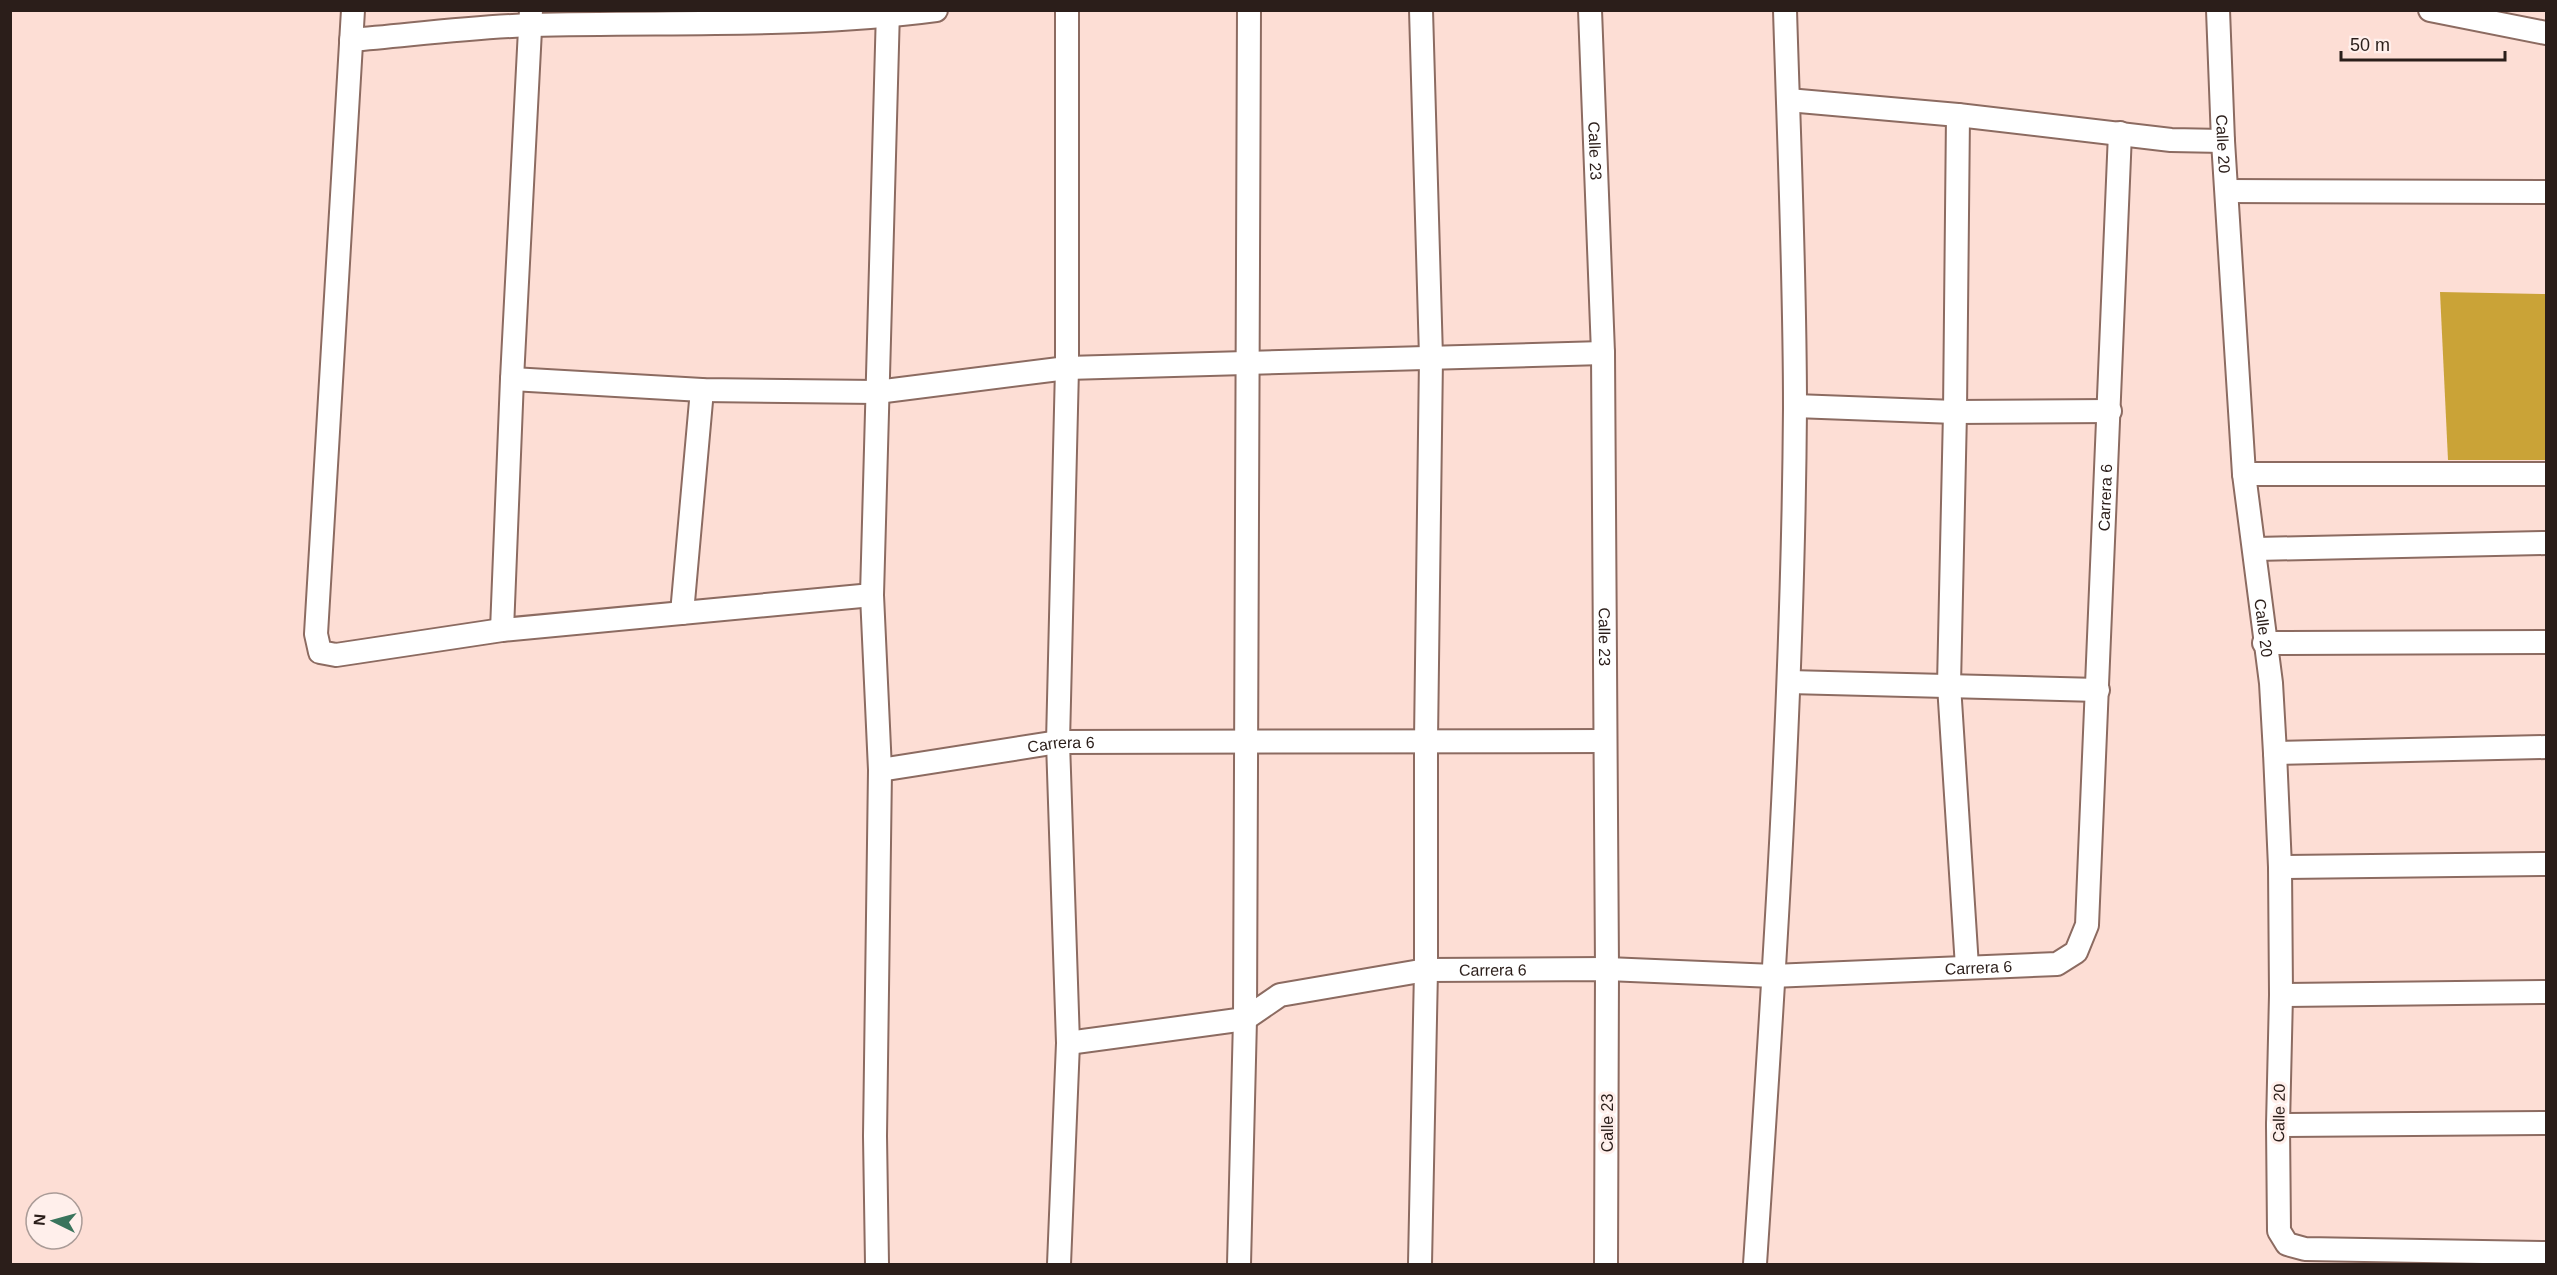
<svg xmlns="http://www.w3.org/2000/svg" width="2557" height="1275" viewBox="0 0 2557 1275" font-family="Arial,sans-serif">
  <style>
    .forest { fill: #caa337 }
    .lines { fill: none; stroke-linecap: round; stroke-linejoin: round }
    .street-casing { stroke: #8c6b61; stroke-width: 26 }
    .street { stroke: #fff; stroke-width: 22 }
    .labels { text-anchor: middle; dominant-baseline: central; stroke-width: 6; stroke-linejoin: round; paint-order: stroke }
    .street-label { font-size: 16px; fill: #2b1e1a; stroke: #ffefeb }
  </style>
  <rect width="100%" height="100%" fill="#fdded5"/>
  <!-- forest -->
  <path class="forest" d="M 2440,292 L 2546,294 L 2546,460 L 2448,460 Z"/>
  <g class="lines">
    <!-- street casing -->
    <g class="street-casing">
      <g id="street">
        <path d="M 353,10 L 316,634 L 320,652 L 336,655 L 502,630 L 872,595"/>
        <path id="s1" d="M 1590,10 L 1603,353 L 1607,969 L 1606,1264"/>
        <path id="s2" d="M 2218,10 L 2223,141 L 2244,474 L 2271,683 L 2275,753 L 2280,867 L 2281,995 L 2278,1125 L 2279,1231 L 2287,1244 L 2305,1249 L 2546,1253"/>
        <path d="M 2430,10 L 2546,33"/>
        <path d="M 351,40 C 411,35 471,27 532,25 C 666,21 802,28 936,10"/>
        <path d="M 1788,100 L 1958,115 L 2171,140 L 2223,141"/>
        <path d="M 1958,115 L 1955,412 L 1949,685 L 1967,967"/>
        <path d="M 2227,191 L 2546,192"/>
        <path d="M 512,379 L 702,390 L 877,392 L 1067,368 L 1603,353"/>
        <path d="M 1795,406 L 1955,412 L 2110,411"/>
        <path d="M 2244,474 L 2546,474"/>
        <path d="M 2256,549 L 2546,543"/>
        <path d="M 682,613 L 702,390"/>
        <path d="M 502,630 L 512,379 L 531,10"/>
        <path d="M 2264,643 L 2546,642"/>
        <path d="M 1789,682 L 2098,690"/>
        <path d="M 2275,753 L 2546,747"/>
        <path id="s3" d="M 880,770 L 1058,742 L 1605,741"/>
        <path d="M 2280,867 L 2546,864"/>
        <path d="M 2281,995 L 2546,992"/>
        <path id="s4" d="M 1068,1043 L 1245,1019 L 1280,995 L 1426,970 L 1607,969 L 1774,976 L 2057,964 L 2076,952 L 2087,925 L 2120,133"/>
        <path d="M 2278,1125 L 2546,1123"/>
        <path d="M 877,1264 L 875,1136 L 880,770 L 872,595 L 888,10"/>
        <path d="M 1059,1264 L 1068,1043 L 1058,742 L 1067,368 L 1067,10"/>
        <path d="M 1239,1264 L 1245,1019 L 1249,10"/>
        <path d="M 1420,1264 L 1426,970 L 1426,740 L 1431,357 L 1421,10"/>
        <path d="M 1755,1264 C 1774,979 1793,694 1795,408 C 1795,276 1789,143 1785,10"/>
      </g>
    </g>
    <!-- street -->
    <use href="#street" class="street"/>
  </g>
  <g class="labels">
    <!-- street labels -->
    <g class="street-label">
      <text stroke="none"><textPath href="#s2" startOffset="134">Calle 20</textPath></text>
      <text stroke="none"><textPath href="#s1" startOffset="141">Calle 23</textPath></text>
      <text stroke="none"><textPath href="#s4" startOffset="1480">Carrera 6</textPath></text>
      <text stroke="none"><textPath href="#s2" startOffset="620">Calle 20</textPath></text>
      <text stroke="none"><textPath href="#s1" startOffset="627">Calle 23</textPath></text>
      <text stroke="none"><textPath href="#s3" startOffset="183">Carrera 6</textPath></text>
      <text stroke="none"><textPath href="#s4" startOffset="922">Carrera 6</textPath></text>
      <text stroke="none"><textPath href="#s4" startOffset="436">Carrera 6</textPath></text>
      <text transform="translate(2279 1113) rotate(-89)">Calle 20</text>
      <text transform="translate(1607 1123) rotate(-90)">Calle 23</text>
    </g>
  </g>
  <!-- border -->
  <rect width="2557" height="1275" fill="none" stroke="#2b1e1a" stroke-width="24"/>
  <!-- north arrow -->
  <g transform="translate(54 1221) rotate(275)"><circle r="28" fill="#ffefeb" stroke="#aa9b97" stroke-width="1.5"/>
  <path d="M0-4.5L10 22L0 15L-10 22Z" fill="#3a745c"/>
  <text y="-9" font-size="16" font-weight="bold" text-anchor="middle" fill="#2b1e1a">N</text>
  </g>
  <!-- scale -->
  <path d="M2341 51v9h164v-9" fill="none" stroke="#2b1e1a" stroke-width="3"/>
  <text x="2350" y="51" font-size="18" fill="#2b1e1a" stroke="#ffefeb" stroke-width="4.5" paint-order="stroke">50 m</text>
</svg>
